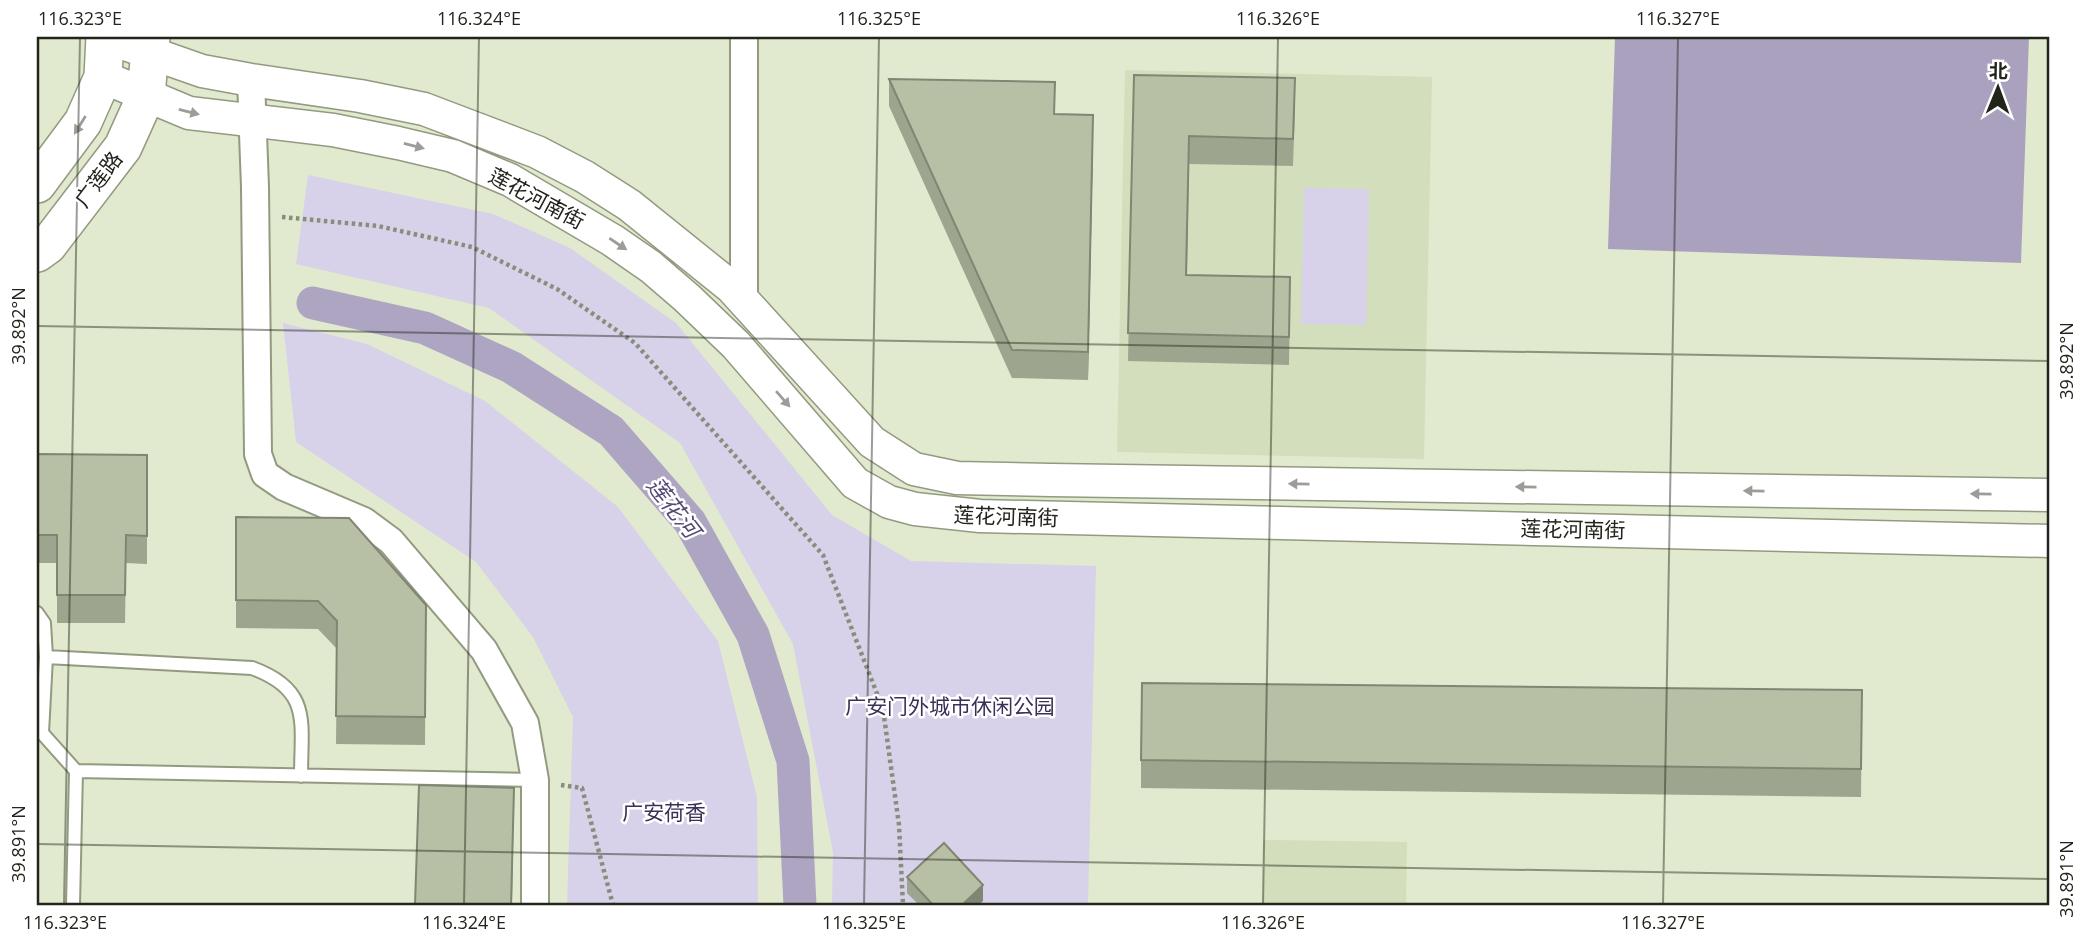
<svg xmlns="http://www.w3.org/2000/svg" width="2086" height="942" viewBox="0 0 2086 942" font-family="'Open Sans','Noto Sans SC',sans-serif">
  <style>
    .built { fill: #d3debc }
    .green { fill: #d7d1e9 }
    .forest { fill: #a9a1bd }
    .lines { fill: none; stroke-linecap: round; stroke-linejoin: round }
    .canal { stroke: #ada5c1; stroke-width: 33 }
    .service-casing { stroke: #929a80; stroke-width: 16 }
    .minor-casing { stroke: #929a80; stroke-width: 30 }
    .tertiary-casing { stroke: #929a80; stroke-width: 35 }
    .secondary-casing { stroke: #929a80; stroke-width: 40 }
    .path { stroke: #888e7b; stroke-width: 4.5; stroke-dasharray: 3.5 3.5; stroke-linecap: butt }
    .service { stroke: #fff; stroke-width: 12 }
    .minor { stroke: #fff; stroke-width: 26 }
    .tertiary { stroke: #fff; stroke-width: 32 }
    .secondary { stroke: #fff; stroke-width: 37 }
    .wall { fill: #9da58e }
    .shaded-wall { fill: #808674 }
    .building { fill: #b7c0a5; stroke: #808674; stroke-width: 2 }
    .oneway { fill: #9c9d98 }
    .ticks { fill: none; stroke: #22251b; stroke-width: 2; stroke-opacity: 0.45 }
    .labels { text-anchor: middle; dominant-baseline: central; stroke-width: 5; stroke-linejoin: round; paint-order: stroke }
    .street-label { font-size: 21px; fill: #22251b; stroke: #fff }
    .park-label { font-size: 21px; fill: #3d3058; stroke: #fff }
    .water-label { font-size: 23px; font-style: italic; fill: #584a75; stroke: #fff }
    .neatline { fill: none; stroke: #22251b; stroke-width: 2.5 }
    .ticks-label { font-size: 18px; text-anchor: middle; fill: #22251b }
  </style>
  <rect width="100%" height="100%" fill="#e1eace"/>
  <!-- built -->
  <path class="built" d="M 1125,70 L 1432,77 L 1424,459 L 1117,452 Z
    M 1263,840 L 1407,842 L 1406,905 L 1262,905 Z"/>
  <!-- green -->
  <path class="green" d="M 308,175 L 493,214 L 570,248 L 676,323 L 832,515 L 911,561 L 1096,566 L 1088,905 L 832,905 L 833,852 L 793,644 L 680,443 L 489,308 L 296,264 Z
    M 1304,188 L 1369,189 L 1366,325 L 1301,324 Z
    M 283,323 L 367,344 L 485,401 L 618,507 L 718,641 L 757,797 L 758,905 L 567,905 L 573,717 L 533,637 L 476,562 L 296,442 Z"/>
  <!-- forest -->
  <path class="forest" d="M 1615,37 L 2029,37 L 2021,263 L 1608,249 Z"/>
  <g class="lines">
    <!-- canal -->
    <path class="canal" d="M 313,303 L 425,328 L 511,367 L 611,431 L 690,522 L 753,635 L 793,761 L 800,905"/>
    <!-- service casing -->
    <g class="service-casing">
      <path id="service" d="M 37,613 L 44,623 L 46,657
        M 76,771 L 42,733 L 46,657 L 252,668 C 312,690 301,722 301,776
        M 73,905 L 76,771 L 535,780"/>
    </g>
    <!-- minor casing -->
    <g class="minor-casing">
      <path id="minor" d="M 251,80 L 255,187 L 258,454 L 265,474 L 284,487 L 364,521 L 391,541 L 484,650 L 525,723 L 535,780 L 535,905
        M 744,302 L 744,37"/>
    </g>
    <!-- tertiary casing -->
    <g class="tertiary-casing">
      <path id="tertiary" d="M 105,37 L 202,71 L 251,80 L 360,96 L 424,109 L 537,152 L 585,177 L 629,205 L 731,287 L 872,442 L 914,469 L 957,478 L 1051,480 L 2049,495
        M 103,77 L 189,113 L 333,130 L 398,143 L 453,156 L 510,180 L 612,240 L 651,267 L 687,298 L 736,345 L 855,483 L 889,502 L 915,509 L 980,516 L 2049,541"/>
    </g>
    <!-- secondary casing -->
    <g class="secondary-casing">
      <path id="secondary" d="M 37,184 L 83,122 L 103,77 L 105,37
        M 37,253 L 48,245 L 123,147 L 146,96 L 151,37"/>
    </g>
    <!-- path -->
    <path class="path" d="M 282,217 L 378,226 L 472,247 L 557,289 L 635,343 L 823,555 L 883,709 L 899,825 L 903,905
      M 561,785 L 582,788 L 613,905"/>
    <!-- service -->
    <use href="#service" class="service"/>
    <!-- minor -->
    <use href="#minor" class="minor"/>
    <!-- tertiary -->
    <use href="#tertiary" class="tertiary"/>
    <!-- secondary -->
    <use href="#secondary" class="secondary"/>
  </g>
  <!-- wall -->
  <path class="wall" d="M 1134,75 L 1295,106 L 1293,166 L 1189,164 L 1187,275 L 1290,305 L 1289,365 L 1128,361 Z
    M 889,79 L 1055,114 L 1093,143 L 1088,380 L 1012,378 L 889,106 Z
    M 37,454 L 147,455 L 147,564 L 126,563 L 125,623 L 57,623 L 57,563 L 37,563 Z
    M 236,517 L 426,605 L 425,745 L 336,744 L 337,649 L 318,629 L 236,628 Z
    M 1862,690 L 1861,797 L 1141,788 L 1141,760 Z
    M 907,877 L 983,901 L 978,905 L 919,905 L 907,893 Z"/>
  <!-- shaded-wall -->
  <path class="shaded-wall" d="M 1093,115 L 1093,143 L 1088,380 L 1088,352 Z
    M 514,788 L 512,905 L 511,905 Z
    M 983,885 L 983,901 L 978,905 L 962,905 Z"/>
  <!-- building -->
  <path class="building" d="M 1134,75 L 1295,78 L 1293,139 L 1189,136 L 1186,275 L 1290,277 L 1289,337 L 1128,333 Z
    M 889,79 L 1055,82 L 1054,114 L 1093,115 L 1088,352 L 1012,350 Z
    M 37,454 L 147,455 L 147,536 L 126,535 L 125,595 L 57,595 L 57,535 L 37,535 Z
    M 236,517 L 349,518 L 426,605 L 425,717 L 336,716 L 337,621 L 318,601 L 236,600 Z
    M 1142,683 L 1862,690 L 1861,769 L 1141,760 Z
    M 419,785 L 514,788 L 511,905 L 415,905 Z
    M 944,843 L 983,885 L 962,905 L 933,905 L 907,877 Z"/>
  <!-- one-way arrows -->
  <defs><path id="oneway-solid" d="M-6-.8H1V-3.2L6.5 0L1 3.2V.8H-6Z" transform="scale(1.75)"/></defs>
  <g class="oneway">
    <use href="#oneway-solid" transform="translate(189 112) rotate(14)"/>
    <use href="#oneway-solid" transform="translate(80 125) rotate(122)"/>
    <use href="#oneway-solid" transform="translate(414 146) rotate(14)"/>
    <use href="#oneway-solid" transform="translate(618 244) rotate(34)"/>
    <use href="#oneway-solid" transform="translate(783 399) rotate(49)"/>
    <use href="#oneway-solid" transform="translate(1299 484) rotate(-179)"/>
    <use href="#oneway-solid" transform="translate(1526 487) rotate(-179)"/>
    <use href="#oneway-solid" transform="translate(1754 491) rotate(-179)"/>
    <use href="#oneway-solid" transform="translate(1981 494) rotate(-179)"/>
  </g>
  <!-- ticks -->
  <path class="ticks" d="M 37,326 L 2049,361M 37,844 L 2049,879M 64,905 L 80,37M 464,905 L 479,37M 864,905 L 879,37M 1263,905 L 1278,37M 1663,905 L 1678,37"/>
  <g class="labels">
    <!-- street labels -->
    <g class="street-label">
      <text transform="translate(98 179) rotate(-53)">广莲路</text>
      <text transform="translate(537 198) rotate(28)">莲花河南街</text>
      <text transform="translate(1006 516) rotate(2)">莲花河南街</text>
      <text transform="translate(1573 529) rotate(1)">莲花河南街</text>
    </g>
    <!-- park labels -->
    <g class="park-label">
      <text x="950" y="706">广安门外城市休闲公园</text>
      <text x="664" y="812">广安荷香</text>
    </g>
    <!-- water labels -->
    <g class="water-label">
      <text transform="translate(674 507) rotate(52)">莲花河</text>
    </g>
  </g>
  <!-- border -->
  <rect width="2086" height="942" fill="none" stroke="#ffffff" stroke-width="77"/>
  <!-- north arrow -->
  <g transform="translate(1998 88) rotate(1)" stroke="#ffffff" stroke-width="5" paint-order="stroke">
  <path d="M0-5L12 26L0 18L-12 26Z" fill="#22251b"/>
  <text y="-10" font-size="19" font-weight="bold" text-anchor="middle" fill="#22251b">北</text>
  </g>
  <rect x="38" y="38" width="2010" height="866" class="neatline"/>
  <g class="ticks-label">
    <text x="80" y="25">116.323°E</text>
    <text x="479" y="25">116.324°E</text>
    <text x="879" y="25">116.325°E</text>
    <text x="1278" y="25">116.326°E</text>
    <text x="1678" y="25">116.327°E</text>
    <text transform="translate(19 326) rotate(-90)" y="6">39.892°N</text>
    <text transform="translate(2067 361) rotate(-90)" y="6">39.892°N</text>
    <text transform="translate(19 844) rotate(-90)" y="6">39.891°N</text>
    <text transform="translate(2067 879) rotate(-90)" y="6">39.891°N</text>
    <text x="65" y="929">116.323°E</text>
    <text x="464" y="929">116.324°E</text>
    <text x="864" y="929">116.325°E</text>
    <text x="1263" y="929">116.326°E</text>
    <text x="1663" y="929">116.327°E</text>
  </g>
</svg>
